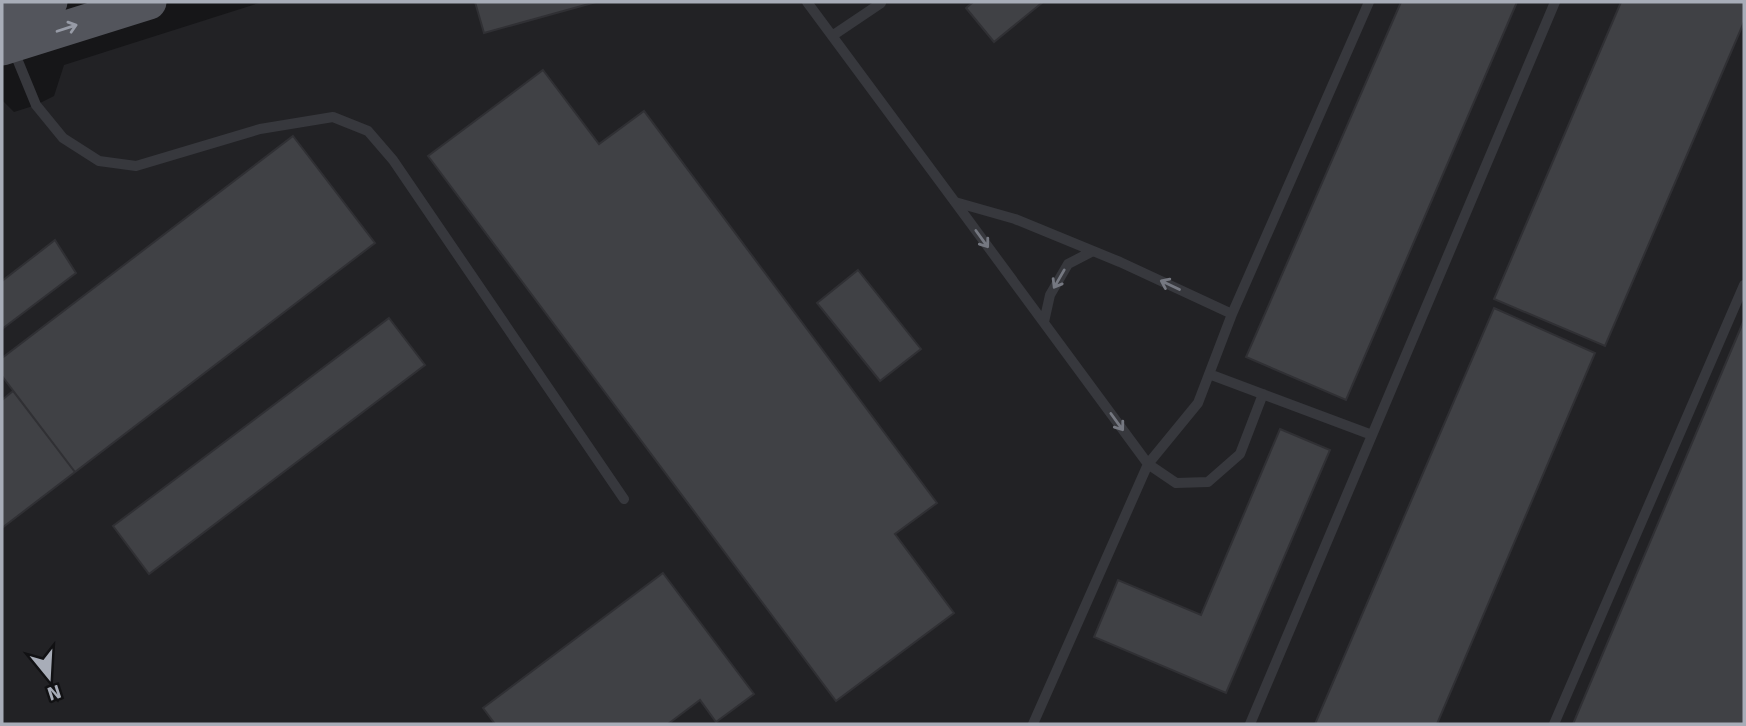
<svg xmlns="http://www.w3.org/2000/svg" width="1746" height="726" viewBox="0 0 1746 726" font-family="Signika,sans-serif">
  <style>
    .built { fill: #222225 }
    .building { fill: #404145; stroke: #303034; stroke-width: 2 }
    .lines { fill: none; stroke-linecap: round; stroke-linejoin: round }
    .lane { stroke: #37383d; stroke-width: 10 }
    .primary { stroke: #53555c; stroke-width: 35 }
    .oneway { stroke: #979ba6 }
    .oneway2 { stroke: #757881 }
  </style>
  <rect width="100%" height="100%" fill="#161618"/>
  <!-- built -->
  <path class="built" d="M 262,2 L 1744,2 L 1744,724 L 2,724 L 2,100 L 14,112 L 36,105 L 54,96 L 64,65 Z"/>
  <!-- building -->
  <path class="building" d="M 475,2 L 596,2 L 484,33 Z
    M 973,2 L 1043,2 L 994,42 L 966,8 Z
    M 1401,2 L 1517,2 L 1346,400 L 1246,357 Z
    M 1621,2 L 1744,2 L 1744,22 L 1605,346 L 1494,299 Z
    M 543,70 L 599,144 L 644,111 L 937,503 L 895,534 L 954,613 L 836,701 L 428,156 Z
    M 293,136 L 375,243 L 75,472 L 2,376 L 2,358 Z
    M 55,240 L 76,273 L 2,329 L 2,281 Z
    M 858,270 L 921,349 L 880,381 L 817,303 Z
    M 1494,308 L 1595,353 L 1437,724 L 1315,724 Z
    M 389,318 L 425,365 L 149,574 L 113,526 Z
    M 1744,320 L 1744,724 L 1573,724 Z
    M 13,391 L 75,472 L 2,528 L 2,400 Z
    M 1280,429 L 1330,450 L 1226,693 L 1094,637 L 1118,580 L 1201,615 Z
    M 663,573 L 754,694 L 716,722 L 700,700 L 668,724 L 495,724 L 483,708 Z"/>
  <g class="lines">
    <!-- lane -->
    <path class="lane" d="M 807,2 L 955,202
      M 832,36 L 881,3
      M 13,49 L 36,105 L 63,138 L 99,161 L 136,166 L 260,129 L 333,117 L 368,131 L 393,160 L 624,499
      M 1232,314 L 1120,262 L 1015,219 L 955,202 L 1148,464 L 1176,483 L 1208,482 L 1240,454 L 1263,394
      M 1044,322 L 1050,295 L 1068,264 L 1093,251
      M 1209,374 L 1372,435
      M 1033,724 L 1148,464 L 1198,403 L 1232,314 L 1369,2
      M 1250,724 L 1555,2
      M 1554,724 L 1744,285"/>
    <!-- primary -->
    <path class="primary" d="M 2,17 L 50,2
      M 2,48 L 149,2"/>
  </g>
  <!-- one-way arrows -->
  <defs><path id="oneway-shaft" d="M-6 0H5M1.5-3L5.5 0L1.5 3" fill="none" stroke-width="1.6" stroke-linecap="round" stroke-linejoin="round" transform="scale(1.75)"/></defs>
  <use class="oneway" href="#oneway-shaft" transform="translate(67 28) rotate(-18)"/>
  <g class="oneway2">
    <use href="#oneway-shaft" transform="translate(982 239) rotate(54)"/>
    <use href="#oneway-shaft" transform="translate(1059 279) rotate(120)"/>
    <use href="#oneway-shaft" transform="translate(1170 285) rotate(-155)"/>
    <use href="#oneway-shaft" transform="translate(1117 422) rotate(54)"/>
  </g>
  <!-- border -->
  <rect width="1746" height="726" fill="none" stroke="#a8adb8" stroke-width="7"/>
  <!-- north arrow -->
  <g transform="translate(49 677) rotate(162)" stroke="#111113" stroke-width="5" paint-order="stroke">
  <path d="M0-5L12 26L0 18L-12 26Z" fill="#a8adb8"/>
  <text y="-10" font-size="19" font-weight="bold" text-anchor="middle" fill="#a8adb8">N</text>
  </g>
</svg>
